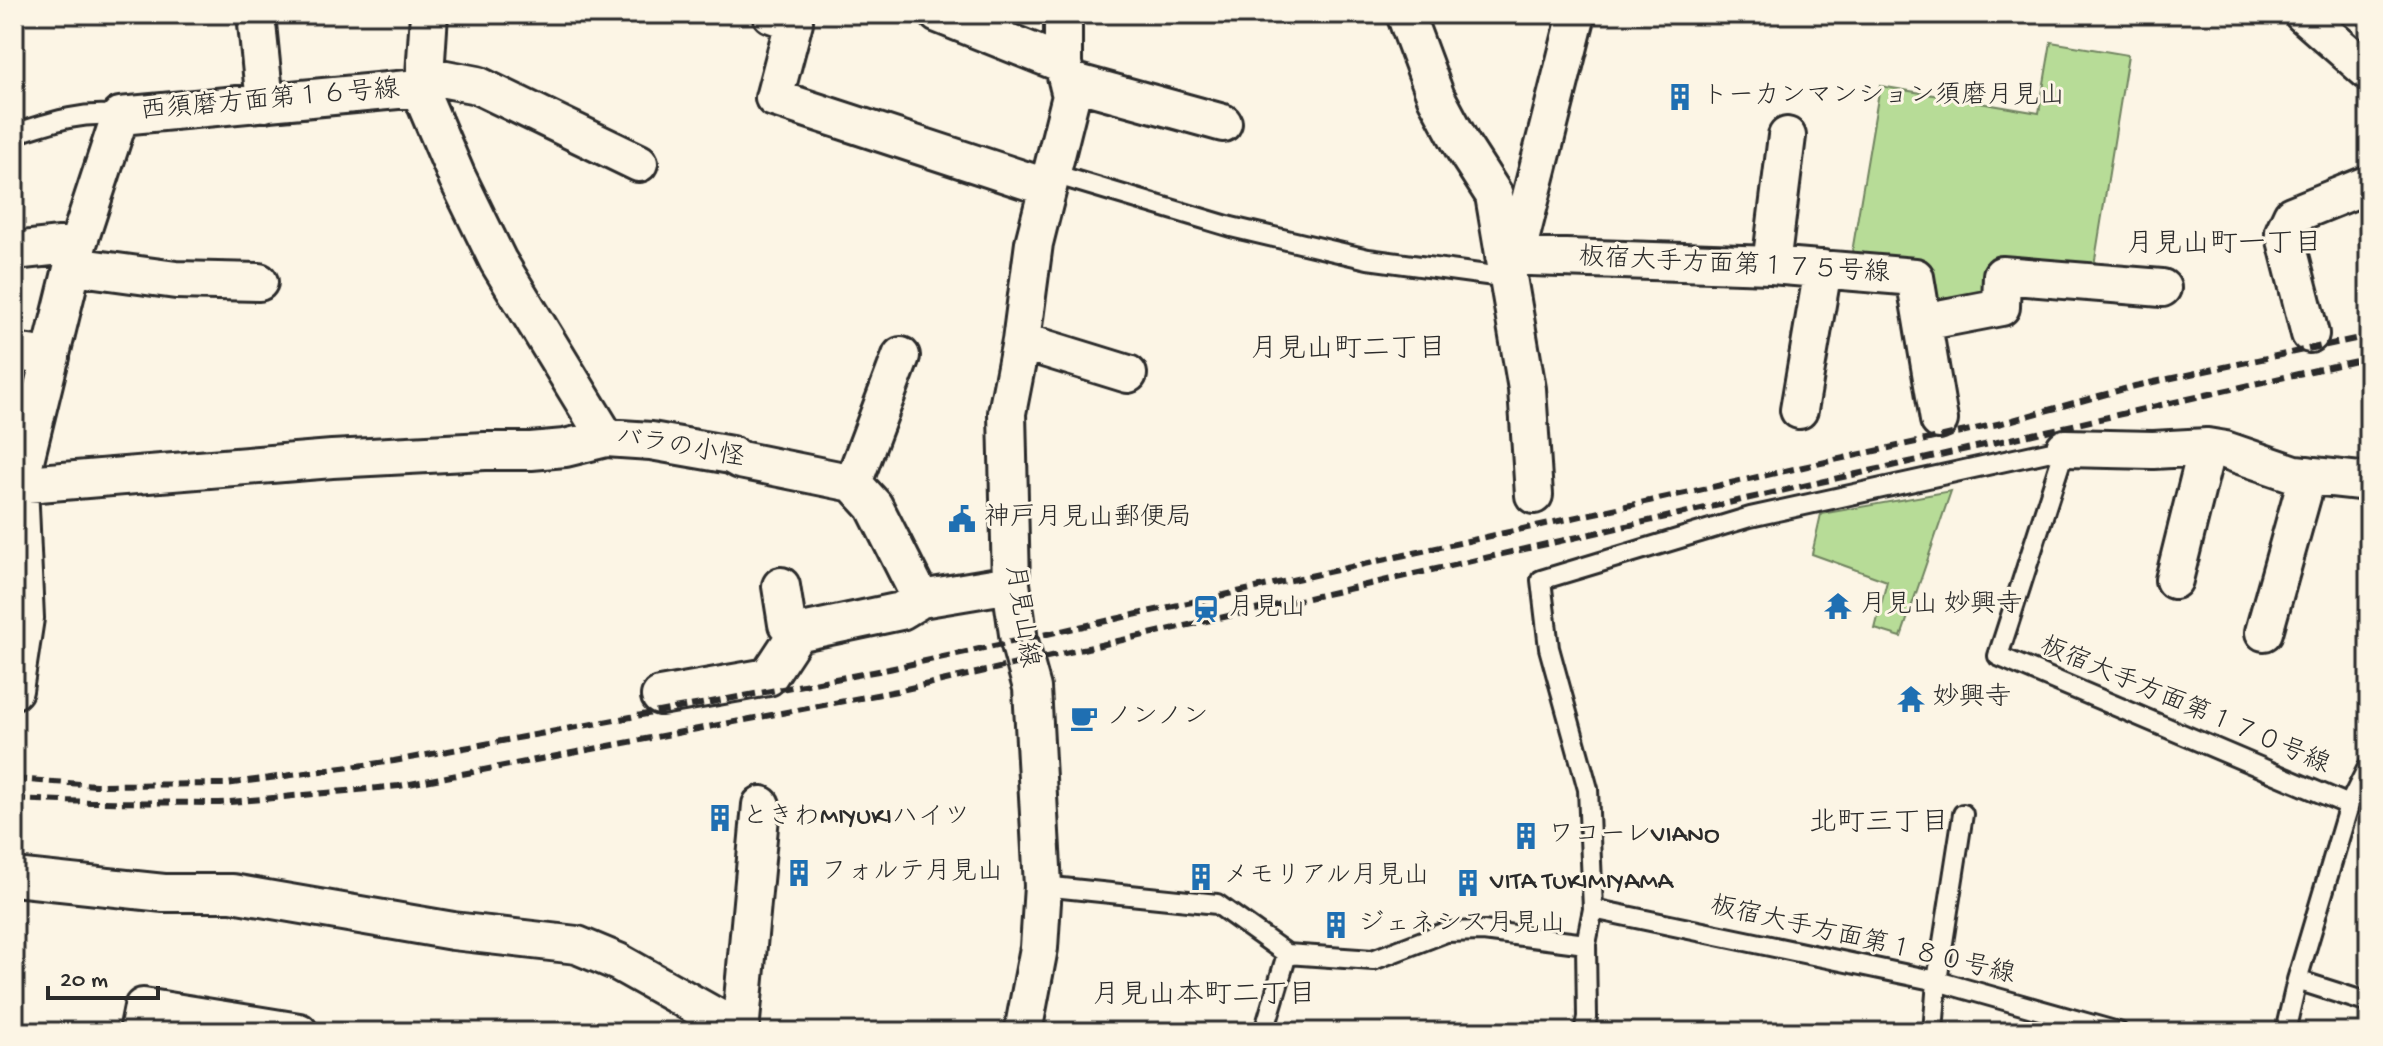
<svg xmlns="http://www.w3.org/2000/svg" width="2383" height="1046" viewBox="0 0 2383 1046" font-family="'Gochi Hand','Klee One',sans-serif">
  <style>
    .green { fill: #b7dc97; stroke: #718461; stroke-width: 2 }
    .lines { fill: none; stroke-linecap: round; stroke-linejoin: round }
    .lane-casing { stroke: #2b2b2b; stroke-width: 24 }
    .street-casing { stroke: #2b2b2b; stroke-width: 42 }
    .lane { stroke: #fcf5e5; stroke-width: 18 }
    .street { stroke: #fcf5e5; stroke-width: 36 }
    .rail { stroke: #2b2b2b; stroke-width: 6; stroke-dasharray: 12 6; stroke-linecap: butt }
    .labels { text-anchor: middle; dominant-baseline: central; stroke-width: 6; stroke-linejoin: round; paint-order: stroke }
    .poi-label { font-size: 26px; fill: #2b2b2b; stroke: #fcf5e5; text-anchor: start }
    .street-label { font-size: 26px; fill: #2b2b2b; stroke: #fcf5e5 }
    .neighbourhood-label { font-size: 28px; fill: #2b2b2b; stroke: #fcf5e5 }
  </style>
  <rect width="100%" height="100%" fill="#fcf5e5"/>
  <filter id="ink" filterUnits="userSpaceOnUse"><feTurbulence type="fractalNoise" baseFrequency=".0125" numOctaves="2"/><feDisplacementMap in="SourceGraphic" scale="16" xChannelSelector="R" yChannelSelector="G"/><feConvolveMatrix kernelMatrix="1 2 1 2 8 2 1 2 1" color-interpolation-filters="sRGB"/></filter>
  <g filter="url(#ink)">
    <!-- green -->
    <path class="green" d="M 2051,42 L 2128,55 L 2093,272 L 1932,309 L 1851,258 L 1880,86 L 2039,113 Z
      M 1951,491 L 1901,637 L 1875,629 L 1887,581 L 1812,554 L 1821,514 Z"/>
    <g class="lines">
      <!-- lane casing -->
      <g class="lane-casing">
        <path id="lane" d="M 14,134 C 51,122 81,111 120,116
          M 1050,173 L 1231,227 L 1368,259 L 1509,278
          M 2065,448 L 1998,656 L 2349,805
          M 1043,886 L 1217,904 L 1287,954 L 1373,960 L 1446,932 L 1483,931 L 1586,944
          M 1593,909 L 1937,981 L 2118,1032
          M 2297,980 L 2369,1003
          M 1264,1032 L 1287,954
          M 1584,1032 L 1587,1017 L 1586,944 L 1593,909 L 1588,789 L 1549,648 L 1541,580 L 1750,517 L 2065,448
          M 1933,1032 L 1937,981 L 1963,814
          M 2285,1032 L 2297,980 L 2349,805 L 2369,765"/>
      </g>
      <!-- street casing -->
      <g class="street-casing">
        <path id="street" d="M 256,14 L 265,103
          M 429,14 L 425,75 L 419,88 L 457,177 L 498,261 L 606,438
          M 771,14 L 794,22 L 774,98 L 1046,187
          M 938,14 L 1063,64
          M 1405,14 L 1436,97 L 1463,147 L 1494,195 L 1527,389 L 1534,495
          M 2303,14 L 2369,72
          M 425,75 L 477,85 L 639,163
          M 1067,80 L 1223,123
          M 14,251 L 78,244
          M 1504,256 L 1771,265 L 1915,277 L 1939,420
          M 1516,256 L 1577,14
          M 1771,265 L 1787,136
          M 73,266 L 176,280 L 259,282
          M 1923,322 L 2001,307 L 2002,275 L 2162,288
          M 2310,334 L 2284,232 L 2292,215 L 2369,184
          M 1021,341 L 1128,374
          M 14,352 L 51,357
          M 1799,410 L 1823,269
          M 2065,448 L 2153,450 L 2207,447 L 2225,450 L 2295,474 L 2369,482
          M 853,483 L 901,356
          M 14,485 L 332,459 L 485,451 L 531,451 L 565,448 L 606,438 L 651,441 L 731,455 L 740,460 L 853,483 L 874,506 L 921,599 L 1011,584
          M 2174,580 L 2207,447
          M 781,586 L 787,624 L 797,633
          M 2264,632 L 2308,475
          M 14,690 L 25,618 L 19,485 L 78,244 L 120,116 L 419,88
          M 660,696 L 768,677 L 797,633 L 901,611 L 921,599
          M 14,877 L 164,893 L 232,893 L 453,931 L 577,945 L 618,962 L 741,1031
          M 138,1032 L 143,1007 L 299,1032
          M 740,1032 L 761,805
          M 1023,1032 L 1039,948 L 1043,886 L 1032,688 L 1019,641 L 1011,584 L 1007,413 L 1021,341 L 1034,243 L 1071,96 L 1063,64 L 1063,14"/>
      </g>
      <!-- lane -->
      <use href="#lane" class="lane"/>
      <!-- street -->
      <use href="#street" class="street"/>
      <!-- rail -->
      <path class="rail" d="M 14,779 L 95,785 L 226,784 L 394,761 L 889,669 L 2002,423 L 2135,386 L 2369,336
        M 14,799 L 90,802 L 220,803 L 399,786 L 897,691 L 2369,358"/>
    </g>
  </g>
  <!-- icons -->
  <defs>
    <g id="building-bare" transform="scale(2.16)"><path d="M-4-6H4V6H1V3H-1V6H-4ZM-2.5-4.3h1.7v1.8h-1.7ZM.8-4.3h1.7v1.8H.8ZM-2.5-1h1.7V.8h-1.7ZM.8-1h1.7V.8H.8Z" fill="#1f6fb2" stroke="#fcf5e5" stroke-width="2.5" paint-order="stroke"/></g>
    <g id="civic-bare" transform="scale(2.16)"><path d="M-.6-6.5H3V-4.5H.6V-3L4-1V1h2V6H-6V1h2V-1L-.6-3ZM-1.2 2.5V6h2.4V2.5Z" fill="#1f6fb2" stroke="#fcf5e5" stroke-width="2.5" paint-order="stroke"/></g>
    <g id="temple-bare" transform="scale(2.16)"><path d="M0-6L5-2H3V0L6.5 2.5H4V6H1.5V3h-3V6H-4V2.5H-6.5L-3 0V-2H-5Z" fill="#1f6fb2" stroke="#fcf5e5" stroke-width="2.5" paint-order="stroke"/></g>
    <g id="station-bare" transform="scale(2.16)"><path d="M-3-6H3Q5-6 5-4V2Q5 4 3 4L4.5 6H3L1.5 4h-3L-3 6H-4.5L-3 4Q-5 4-5 2V-4Q-5-6-3-6ZM-3.5-4v3h7v-3ZM-3.5 1v1.5H-2V1ZM2 1v1.5H3.5V1Z" fill="#1f6fb2" stroke="#fcf5e5" stroke-width="2.5" paint-order="stroke"/></g>
    <g id="cafe-bare" transform="scale(2.16)"><path d="M-5.5-4.5H6V0H3Q3 3.5 0 3.5H-2.5Q-5.5 3.5-5.5 0ZM3-3.2v2h1.7v-2ZM-6 4.5H4V6H-6Z" fill="#1f6fb2" stroke="#fcf5e5" stroke-width="2.5" paint-order="stroke"/></g>
  </defs>
  <g fill-rule="evenodd">
    <use href="#building-bare" x="1680" y="97"/>
    <use href="#civic-bare" x="962" y="519"/>
    <use href="#temple-bare" x="1838" y="606"/>
    <use href="#station-bare" x="1206" y="609"/>
    <use href="#temple-bare" x="1911" y="699"/>
    <use href="#cafe-bare" x="1084" y="718"/>
    <use href="#building-bare" x="720" y="818"/>
    <use href="#building-bare" x="1526" y="836"/>
    <use href="#building-bare" x="799" y="873"/>
    <use href="#building-bare" x="1201" y="877"/>
    <use href="#building-bare" x="1468" y="883"/>
    <use href="#building-bare" x="1336" y="925"/>
  </g>
  <g class="labels">
    <!-- poi labels -->
    <g class="poi-label">
      <text x="1702" y="97">トーカンマンション須磨月見山</text>
      <text x="984" y="519">神戸月見山郵便局</text>
      <text x="1860" y="606">月見山 妙興寺</text>
      <text x="1228" y="609">月見山</text>
      <text x="1933" y="699">妙興寺</text>
      <text x="1106" y="718">ノンノン</text>
      <text x="742" y="818">ときわMIYUKIハイツ</text>
      <text x="1548" y="836">ワコーレVIANO</text>
      <text x="821" y="873">フォルテ月見山</text>
      <text x="1223" y="877">メモリアル月見山</text>
      <text x="1490" y="883">VITA TUKIMIYAMA</text>
      <text x="1358" y="925">ジェネシス月見山</text>
    </g>
    <!-- street labels -->
    <g class="street-label">
      <text transform="translate(270 102) rotate(-5)">西須磨方面第１６号線</text>
      <text transform="translate(1734 267) rotate(3)">板宿大手方面第１７５号線</text>
      <text transform="translate(680 449) rotate(10)">バラの小怪</text>
      <text transform="translate(1020 616) rotate(81)">月見山線</text>
      <text transform="translate(2184 707) rotate(23)">板宿大手方面第１７０号線</text>
      <text transform="translate(1862 942) rotate(13)">板宿大手方面第１８０号線</text>
    </g>
    <!-- neighbourhood labels -->
    <g class="neighbourhood-label">
      <text x="2224" y="245">月見山町一丁目</text>
      <text x="1348" y="350">月見山町二丁目</text>
      <text x="1879" y="824">北町三丁目</text>
      <text x="1204" y="996">月見山本町二丁目</text>
    </g>
  </g>
  <!-- margin -->
  <rect width="2383" height="1046" fill="none" stroke="#fcf5e5" stroke-width="48"/>
  <rect x="24" y="24" width="2335" height="998" fill="none" stroke="#2b2b2b" stroke-width="3" filter="url(#ink)"/>
  <!-- scale -->
  <path d="M48 986v12h110v-12" fill="none" stroke="#2b2b2b" stroke-width="4"/>
  <text x="60" y="986" font-size="24" fill="#2b2b2b" stroke="#fcf5e5" stroke-width="6" paint-order="stroke">20 m</text>
</svg>
